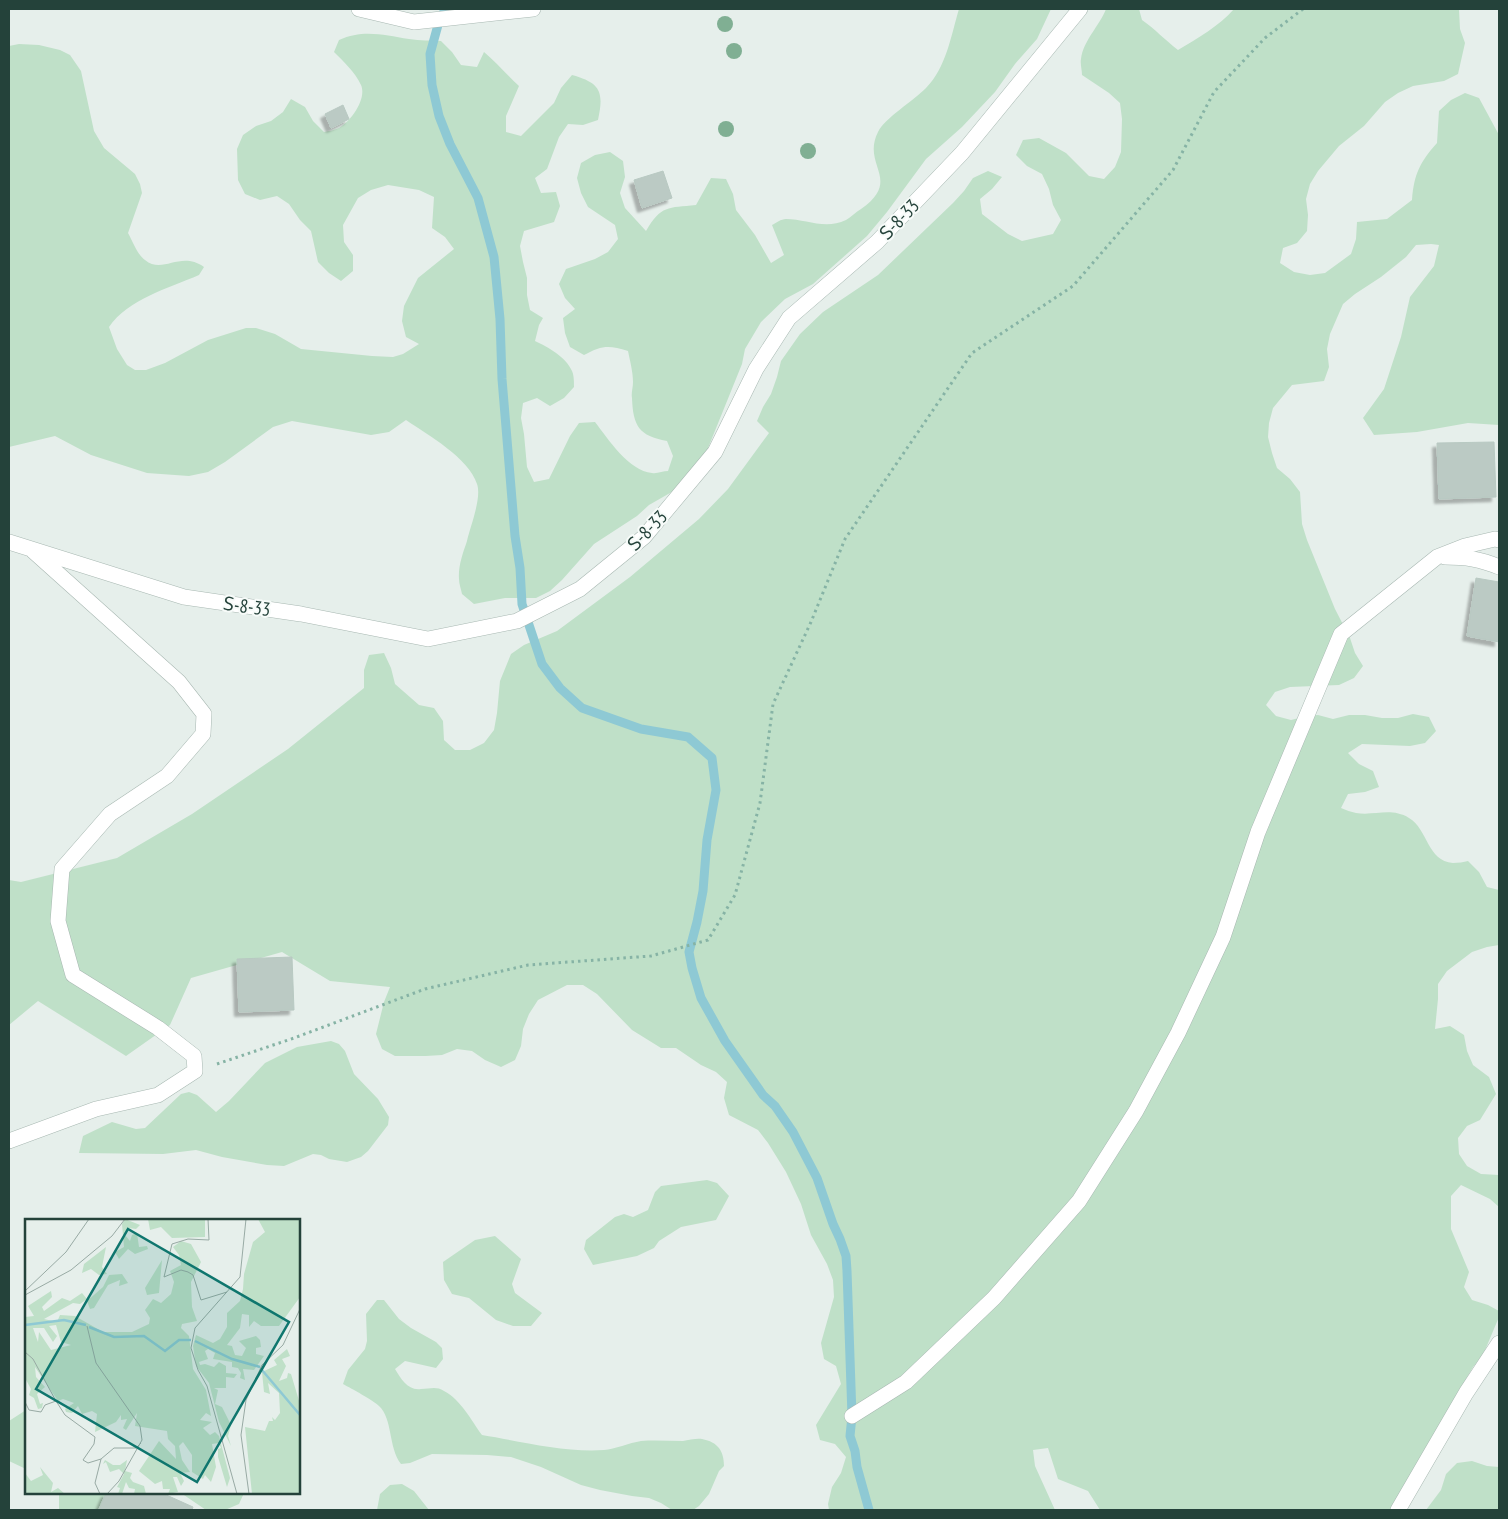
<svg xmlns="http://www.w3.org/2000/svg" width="1508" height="1519" viewBox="0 0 1508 1519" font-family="'PT Sans Narrow','Noto Sans Armenian',sans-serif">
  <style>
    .green { fill: #bfe0c8 }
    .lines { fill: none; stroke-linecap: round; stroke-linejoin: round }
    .stream { stroke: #8ec9d4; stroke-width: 9 }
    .building { fill: #bbcac4; stroke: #b8c9c2; filter: url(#shadow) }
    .minor-casing { stroke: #a8b8b2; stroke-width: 16 }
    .path { stroke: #86b3a5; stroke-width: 3; stroke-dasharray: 2.5 4; stroke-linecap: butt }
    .minor { stroke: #fff; stroke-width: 15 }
    .tree { fill: #80af93 }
    .labels { text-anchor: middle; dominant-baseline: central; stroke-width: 4; stroke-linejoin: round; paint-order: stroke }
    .street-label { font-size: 19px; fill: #24423a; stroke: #f7fbf9 }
    .inset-river { fill: none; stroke: #8ec9d4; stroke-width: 2.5 }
    .inset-road { fill: none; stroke: #98aaa4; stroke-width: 1 }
    .view { fill: #0f766e; fill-opacity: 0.15; stroke: #0f766e; stroke-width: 2.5 }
    .inset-edge { fill: none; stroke: #24423a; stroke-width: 2.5 }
  </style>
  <defs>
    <filter id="shadow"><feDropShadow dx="-4.5" dy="4.5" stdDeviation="1" flood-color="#0004"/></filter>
  </defs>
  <rect width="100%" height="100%" fill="#e6efeb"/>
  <!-- green -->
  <path class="green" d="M 959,9 L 1051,9 L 1037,39 L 1015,64 L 995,92 L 962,127 L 926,159 L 887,212 L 867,236 L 813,284 L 785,299 L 761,322 L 745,349 L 742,364 L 706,453 L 677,489 L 649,505 L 637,516 L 594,544 L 562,580 L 550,591 L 536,598 L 505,598 L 474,604 L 462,594 C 461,589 459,584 459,579 C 458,566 463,553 467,541 C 470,527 482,498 477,484 C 469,458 428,435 406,420 L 389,432 L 371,435 L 292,421 L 273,427 L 225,462 L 208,472 L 189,476 L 147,473 L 91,455 L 55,436 L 9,447 L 9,46 L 19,44 L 39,45 L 60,50 L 70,55 L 81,71 L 94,131 L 104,148 L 135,174 L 140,184 L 142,193 L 128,233 C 133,242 137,254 145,260 C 163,275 180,250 204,267 L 199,275 C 169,288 128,299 109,327 L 117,349 L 127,365 L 135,370 L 146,370 L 165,363 L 208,340 L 246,328 L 256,328 L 275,334 L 301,349 L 372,356 L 393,357 L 403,354 L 419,344 L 406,337 L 402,321 L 404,306 L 418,278 L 454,249 L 445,237 L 432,228 L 434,197 L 419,190 L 388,185 L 371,190 L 358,198 L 343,225 L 344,242 L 353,255 L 353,271 L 341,281 L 329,273 L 318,262 L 311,231 L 300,220 L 289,204 L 277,196 L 260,200 L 245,194 L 238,180 L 237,149 L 243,135 L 256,126 L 271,121 L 283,112 L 291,99 L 305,107 L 313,121 L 324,132 C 329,131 335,130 339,128 C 351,121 367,99 361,85 C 355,72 344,62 334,52 L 339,40 C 363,29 384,35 409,39 C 420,41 431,40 441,41 L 452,52 L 461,65 L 477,67 L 484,52 C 497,63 507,75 519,86 L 506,116 L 506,132 L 521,136 L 554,103 L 561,88 L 572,75 C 601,83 604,92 598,120 L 583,125 L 568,124 L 559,137 L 547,169 L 535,178 L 541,193 L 556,192 L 560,206 L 554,222 L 524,231 L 520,246 L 523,262 L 527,278 L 527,295 L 530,310 L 543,318 L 539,325 L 535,341 C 548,347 566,357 572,371 C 574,375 574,382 574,387 L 564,398 L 550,406 L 537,398 L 523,403 L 521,418 L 524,434 L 527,467 L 534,482 L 549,479 L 570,436 L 579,423 L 595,422 C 608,439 629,471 652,473 C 657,474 663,471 668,471 L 673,456 L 667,441 C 639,436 633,426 632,398 C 631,393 633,388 633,382 C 633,372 630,361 628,351 C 609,345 602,345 584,355 L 570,347 L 565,333 L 563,318 L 575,309 L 565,298 L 559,284 L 566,269 L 595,259 L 608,252 L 618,239 L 615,225 L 588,207 L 581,193 L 577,178 L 581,163 L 595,155 L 610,152 L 623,161 L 625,177 L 620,193 L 625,208 L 646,231 C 661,205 668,208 696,205 L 711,178 L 726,179 L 733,194 L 736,210 L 755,235 L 771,263 L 784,255 L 772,225 C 776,223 781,219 786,219 C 806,219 825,230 846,220 C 851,217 856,212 861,209 C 903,179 861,166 878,132 C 885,118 913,101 926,88 C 946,68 951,36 959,9 Z
    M 1106,9 L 1139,9 L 1142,20 C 1155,29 1165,40 1178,50 C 1198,38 1219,26 1234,9 L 1459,9 L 1460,29 L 1465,43 L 1458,74 L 1444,81 L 1413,86 L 1398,93 L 1385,102 L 1364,126 L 1339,146 L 1318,171 L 1310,184 L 1306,199 L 1308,215 L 1307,231 L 1297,243 L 1283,248 L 1280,263 L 1294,272 L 1310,275 L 1325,273 L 1351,254 L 1356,239 L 1357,222 L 1387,219 L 1412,200 C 1414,174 1420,162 1437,143 L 1439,111 L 1451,100 L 1465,93 L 1479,98 L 1499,135 L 1499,425 L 1468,423 L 1417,432 L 1374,435 L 1363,418 L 1384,389 L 1401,337 L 1410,297 L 1434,266 L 1439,245 L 1431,244 L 1416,245 L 1406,257 L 1381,277 L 1355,294 L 1343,304 L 1330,334 L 1327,349 L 1329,367 L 1324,381 L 1292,385 L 1273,408 L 1269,423 L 1268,437 L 1272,453 L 1277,468 L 1290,479 L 1300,492 L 1302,524 L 1307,540 L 1335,609 L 1350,638 L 1355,653 L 1363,666 L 1354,678 L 1339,685 L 1290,687 L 1275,692 L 1266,705 L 1276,716 L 1291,720 L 1307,716 L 1318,715 L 1333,719 L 1349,715 L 1365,715 L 1382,718 L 1398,718 L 1413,714 L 1429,717 L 1436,731 L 1425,743 L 1410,746 L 1362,744 L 1348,753 L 1359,764 L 1373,771 L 1379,787 L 1365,792 L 1348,794 L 1341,808 C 1346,810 1351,812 1356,813 C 1375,816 1391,807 1409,818 C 1428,829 1427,861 1453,863 C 1458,863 1464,862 1468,861 L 1479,872 L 1487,887 L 1499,890 L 1499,945 L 1487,947 L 1472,952 L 1447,971 L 1438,984 L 1438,999 L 1435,1029 L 1450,1026 L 1464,1035 L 1467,1051 L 1473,1065 L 1489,1077 L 1496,1094 L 1480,1120 L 1467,1126 L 1458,1138 L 1459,1154 L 1467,1166 L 1481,1174 L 1499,1175 L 1499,1207 L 1490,1199 L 1461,1185 L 1451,1196 L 1451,1229 L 1469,1272 L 1464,1287 L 1472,1300 L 1488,1305 L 1499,1311 L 1499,1317 L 1483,1355 L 1473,1367 L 1466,1379 L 1461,1394 L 1430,1448 L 1419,1459 L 1396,1510 L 1100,1510 L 1088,1491 L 1058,1479 L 1048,1448 L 1033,1450 L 1035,1466 L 1055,1510 L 829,1510 L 828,1504 L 832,1487 L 841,1473 L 846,1457 L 835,1444 L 820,1440 L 816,1425 L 841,1384 L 836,1366 L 824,1359 L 821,1343 L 834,1297 L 833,1280 L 827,1264 L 811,1235 L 801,1204 L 786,1172 L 768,1143 L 758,1130 L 729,1115 L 724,1098 L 727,1082 L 716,1072 L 701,1065 L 676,1048 L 661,1048 L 632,1030 L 597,994 L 583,985 L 567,985 L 538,1000 L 529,1014 L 523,1029 L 521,1046 L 515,1060 L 501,1067 L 485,1060 L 472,1051 L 457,1049 L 442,1055 L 426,1056 L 395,1056 L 382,1049 L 376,1034 L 384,1002 L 390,987 L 330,981 L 282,952 L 191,978 L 170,1025 L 126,1056 L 38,1001 L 9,1025 L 9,880 L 21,882 L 117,858 L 192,814 L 288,749 L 364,688 L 364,670 L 369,655 L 384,653 L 391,668 L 395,684 L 419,705 L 434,708 L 443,721 L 444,740 L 455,750 L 470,750 L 484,743 L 494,730 L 497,713 L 500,681 L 511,654 L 524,645 L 557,631 L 630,577 L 699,519 L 728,489 L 769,433 L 757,421 L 763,407 L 771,394 L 777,377 L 781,361 L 800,334 L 823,312 L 878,275 L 953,203 L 964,191 L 973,178 L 988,171 L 1002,177 L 992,189 L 980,199 L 982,214 L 1008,234 L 1022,241 L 1053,234 L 1061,220 L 1053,205 L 1049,189 L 1042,174 L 1027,166 L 1016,155 L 1023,140 L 1039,138 L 1066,153 L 1089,176 L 1104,179 L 1115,167 L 1121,152 L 1122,119 L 1120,103 L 1109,93 L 1082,75 C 1082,70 1080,63 1081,59 C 1083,41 1100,25 1106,9 Z
    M 331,1041 L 339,1044 L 345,1051 L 354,1074 L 378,1099 L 389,1117 L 388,1125 L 368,1151 L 361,1157 L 347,1162 L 329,1159 L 321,1155 L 313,1154 L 284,1166 L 267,1165 L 222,1157 L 196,1150 L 163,1154 L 79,1153 L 83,1136 L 112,1122 L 136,1129 L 145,1128 L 181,1094 L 189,1092 L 197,1095 L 216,1112 L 229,1101 L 265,1063 L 297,1047 Z
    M 707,1180 L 717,1183 L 729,1196 L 716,1220 L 681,1227 L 659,1241 L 654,1248 L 637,1256 L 593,1265 L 584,1249 L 586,1240 L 615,1217 L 624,1214 L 633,1217 L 648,1210 L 655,1192 L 661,1186 Z
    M 495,1236 L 521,1259 L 512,1284 L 515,1293 L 542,1313 L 531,1326 L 513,1326 L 496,1320 L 469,1298 L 452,1294 L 444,1280 L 443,1262 L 475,1240 Z
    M 377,1300 L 384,1300 L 399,1319 L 411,1328 L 436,1342 L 442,1348 L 443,1359 L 436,1368 L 405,1361 L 395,1369 C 401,1379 408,1391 421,1389 C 430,1389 436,1386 444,1391 C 461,1400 471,1420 482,1435 C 519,1441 566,1453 604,1450 C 615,1449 629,1443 641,1441 C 655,1440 669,1441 683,1441 C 689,1440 697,1438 702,1439 C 718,1442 724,1451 724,1466 L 719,1471 L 709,1494 L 699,1506 L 693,1510 L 672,1510 L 661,1503 L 649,1498 L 632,1496 L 600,1490 L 581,1485 L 541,1467 L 511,1457 L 487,1455 L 432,1454 L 410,1463 L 401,1464 C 388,1447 393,1419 379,1406 C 373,1400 352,1389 343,1384 L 348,1370 L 365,1349 L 367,1341 L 366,1314 Z
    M 26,1410 L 26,1469 L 9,1461 L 9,1421 Z
    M 1472,1461 L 1487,1466 L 1499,1467 L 1499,1510 L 1426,1510 L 1441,1490 L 1446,1474 L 1457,1463 Z
    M 402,1484 L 414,1491 L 429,1510 L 377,1510 L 380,1494 L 390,1485 Z
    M 59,1493 L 125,1493 L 106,1506 L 103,1510 L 59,1510 Z
    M 181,1493 L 244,1493 L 239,1504 L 225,1510 L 206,1510 Z"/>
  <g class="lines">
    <!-- stream -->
    <path class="stream" d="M 445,9 L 438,25 L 430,54 L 432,85 L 439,116 L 450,144 L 478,198 L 494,257 L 500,319 L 502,379 L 515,536 L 520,568 L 522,604 L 542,664 L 560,688 L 582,708 L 641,729 L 688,737 L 712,758 L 716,790 L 707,840 L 703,891 L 697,922 L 689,952 L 692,968 L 701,998 L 725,1041 L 763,1095 L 775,1106 L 793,1132 L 817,1178 L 833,1224 L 840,1239 L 846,1256 L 847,1271 L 852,1416 L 850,1436 L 855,1451 L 857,1467 L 869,1510"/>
  </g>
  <!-- building -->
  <path class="building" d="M 343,105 L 349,119 L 331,128 L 325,114 Z
    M 663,171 L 672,198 L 642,208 L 634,180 Z
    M 1494,442 L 1496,497 L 1439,499 L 1437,443 Z
    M 1476,578 L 1499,582 L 1499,642 L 1467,636 Z
    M 292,957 L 294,1010 L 239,1012 L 237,959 Z
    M 106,1493 L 162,1493 L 193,1507 L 192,1510 L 102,1510 L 99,1509 Z"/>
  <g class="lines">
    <!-- minor casing -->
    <g class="minor-casing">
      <path id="minor" d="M 359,9 L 414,22 L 533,9
        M 9,542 L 184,597 L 301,614 L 428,639 L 517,621 L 580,589 L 644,537 L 715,452 L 756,369 L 789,318 L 877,242 L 962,153 L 1080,9
        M 1445,557 C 1466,557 1480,559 1499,567
        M 9,1141 L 96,1109 L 158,1095 L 195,1071 L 194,1056 L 158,1028 L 73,975 L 58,921 L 62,869 L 110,814 L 167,776 L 203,734 L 204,714 L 179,682 L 33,551
        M 852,1416 L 906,1382 L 994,1298 L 1079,1201 L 1136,1111 L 1178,1033 L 1223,937 L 1258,832 L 1341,634 L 1437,557 L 1465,546 L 1495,539 L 1499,540
        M 1398,1510 L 1466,1393 L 1499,1343"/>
    </g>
    <!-- path -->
    <path class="path" d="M 217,1064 L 294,1038 L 425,989 L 528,965 L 651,956 L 708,940 L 735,895 L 760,803 L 773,704 L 811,622 L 845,539 L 972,353 L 1073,286 L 1173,170 L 1214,92 L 1265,38 L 1303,9"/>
    <!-- minor -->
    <use href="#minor" class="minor"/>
  </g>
  <!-- trees -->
  <g class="tree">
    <circle cx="725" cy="24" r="8"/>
    <circle cx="734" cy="51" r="8"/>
    <circle cx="726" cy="129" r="8"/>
    <circle cx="808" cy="151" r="8"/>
  </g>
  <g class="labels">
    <!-- street labels -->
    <g class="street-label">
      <text transform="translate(899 219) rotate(-46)">Տ-8-33</text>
      <text transform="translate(647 530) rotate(-46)">Տ-8-33</text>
      <text transform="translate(247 606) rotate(8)">Տ-8-33</text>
    </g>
  </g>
  <!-- overview -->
  <g transform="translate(25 1219)">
    <rect width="275" height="275" fill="#e6efeb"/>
    <path d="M 100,0 L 115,6 L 111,10 L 103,9 L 100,16 L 105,22 L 107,16 L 112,14 L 114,28 L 122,27 L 123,30 L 110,35 L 103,30 L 94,40 L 90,33 L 99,28 L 97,5 ZM 123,0 L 180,0 L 180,18 L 147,19 L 136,8 L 125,11 ZM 233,0 L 275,0 L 275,78 L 254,107 L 236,107 L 229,102 L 224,108 L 224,96 L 217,95 L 215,109 L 202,126 L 207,127 L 210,136 L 217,137 L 221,129 L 214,122 L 231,117 L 235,121 L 236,128 L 231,129 L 231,135 L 239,137 L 229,151 L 218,150 L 220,161 L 215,159 L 216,154 L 213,149 L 207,148 L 207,143 L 188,140 L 190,134 L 183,130 L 180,132 L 183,140 L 174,143 L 175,146 L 180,145 L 189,148 L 194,143 L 201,147 L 201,154 L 212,155 L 209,159 L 201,158 L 201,169 L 189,169 L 193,171 L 190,185 L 197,188 L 206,206 L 203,217 L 206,227 L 194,203 L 184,164 L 171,147 L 168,127 L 171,116 L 188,124 L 195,120 L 202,108 L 202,94 L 215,82 L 218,70 L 219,55 L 228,23 L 240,13 ZM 156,22 L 166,25 L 176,43 L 166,63 L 167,88 L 172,102 L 157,105 L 156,109 L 164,117 L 168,150 L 181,171 L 186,197 L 181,194 L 175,201 L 187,203 L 178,209 L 185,216 L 190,213 L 194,217 L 205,259 L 202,268 L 193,238 L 193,230 L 196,229 L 194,224 L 187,225 L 191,248 L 186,263 L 180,256 L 178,260 L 167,253 L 167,236 L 158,223 L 154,227 L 157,241 L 165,253 L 155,254 L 159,262 L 156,267 L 152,258 L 148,258 L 153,273 L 143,275 L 145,270 L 138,270 L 137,262 L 130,265 L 114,252 L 134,222 L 151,240 L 150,227 L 143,220 L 142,212 L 110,207 L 112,194 L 101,211 L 98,209 L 102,200 L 96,201 L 96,196 L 91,203 L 70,213 L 72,195 L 67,192 L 57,195 L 53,187 L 47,194 L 41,193 L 40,190 L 49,184 L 38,180 L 33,182 L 10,148 L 11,158 L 20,168 L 12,175 L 15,185 L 18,184 L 17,189 L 13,190 L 9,179 L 4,176 L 6,170 L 0,159 L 0,98 L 9,97 L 3,87 L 26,72 L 27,78 L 17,88 L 19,92 L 37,79 L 45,82 L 57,74 L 62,80 L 55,85 L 48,84 L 19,100 L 32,103 L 35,96 L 50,97 L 78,113 L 107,113 L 124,105 L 125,99 L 120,91 L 128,80 L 136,84 L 146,75 L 149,63 L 145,52 L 156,46 L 154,36 L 148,28 ZM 31,106 L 36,123 L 46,126 L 26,131 L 14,113 L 13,123 L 8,109 L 19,109 L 28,123 L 32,117 L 24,107 ZM 81,28 L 77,48 L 82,55 L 74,56 L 66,50 L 57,54 L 59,45 ZM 137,41 L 134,74 L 122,76 L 120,69 ZM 97,55 L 103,64 L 94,67 L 95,61 L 83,66 L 69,89 L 65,90 L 62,82 L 78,68 L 84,56 ZM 262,130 L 265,137 L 257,140 L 261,147 L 254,162 L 262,159 L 263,154 L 266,155 L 275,185 L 275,275 L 227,275 L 220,208 L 240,212 L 244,202 L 248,202 L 247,198 L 250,201 L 255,194 L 254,174 L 243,164 L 245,175 L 239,173 L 237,153 L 252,146 L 249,141 ZM 80,241 L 88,246 L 95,246 L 102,241 L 100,252 L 107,254 L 105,259 L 108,263 L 119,267 L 121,275 L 109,275 L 110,270 L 104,269 L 101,263 L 97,275 L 93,275 L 95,269 L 92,268 L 99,255 L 94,250 L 85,253 L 81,243 L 78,245 ZM 15,248 L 28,264 L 26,273 L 33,269 L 40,275 L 0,275 L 0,254 L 6,262 L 18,256 Z" fill="#bfe0c8" fill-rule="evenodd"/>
    <path class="inset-river" d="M 0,106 L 39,101 L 61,106M 64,108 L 89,118 L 119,117 L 140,132 L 154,121 L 166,121M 170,122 L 207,140 L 235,148M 237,151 L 275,196"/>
    <path class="inset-road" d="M 183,0 L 184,21 L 163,20 L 147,25 L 139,58 L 156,51 L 163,53 L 168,56 L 176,81 L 202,73M 0,72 L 41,33 L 64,0M 0,76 L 46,51 L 87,17 L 100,0M 62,107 L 71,144 L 115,207 L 117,221 L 94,262 L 82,275M 0,133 L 8,140 L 31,182M 0,183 L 4,191 L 16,193 L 20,186 L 31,182 L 40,196 L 70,218 L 69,225 L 58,241 L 63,244 L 76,240 L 70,264 L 75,275M 76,240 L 89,229 L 111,229 L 116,224M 212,275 L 182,167 L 173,151 L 166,129 L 170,109 L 215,58 L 221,0M 224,275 L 216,216 L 221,181 L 237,146 L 258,126 L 275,90"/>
    <path class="view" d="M 103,10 L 264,103 L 172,263 L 11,170 Z"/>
    <rect width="275" height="275" class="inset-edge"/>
  </g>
  <!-- border -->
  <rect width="1508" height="1519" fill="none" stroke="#24423a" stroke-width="20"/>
</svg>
